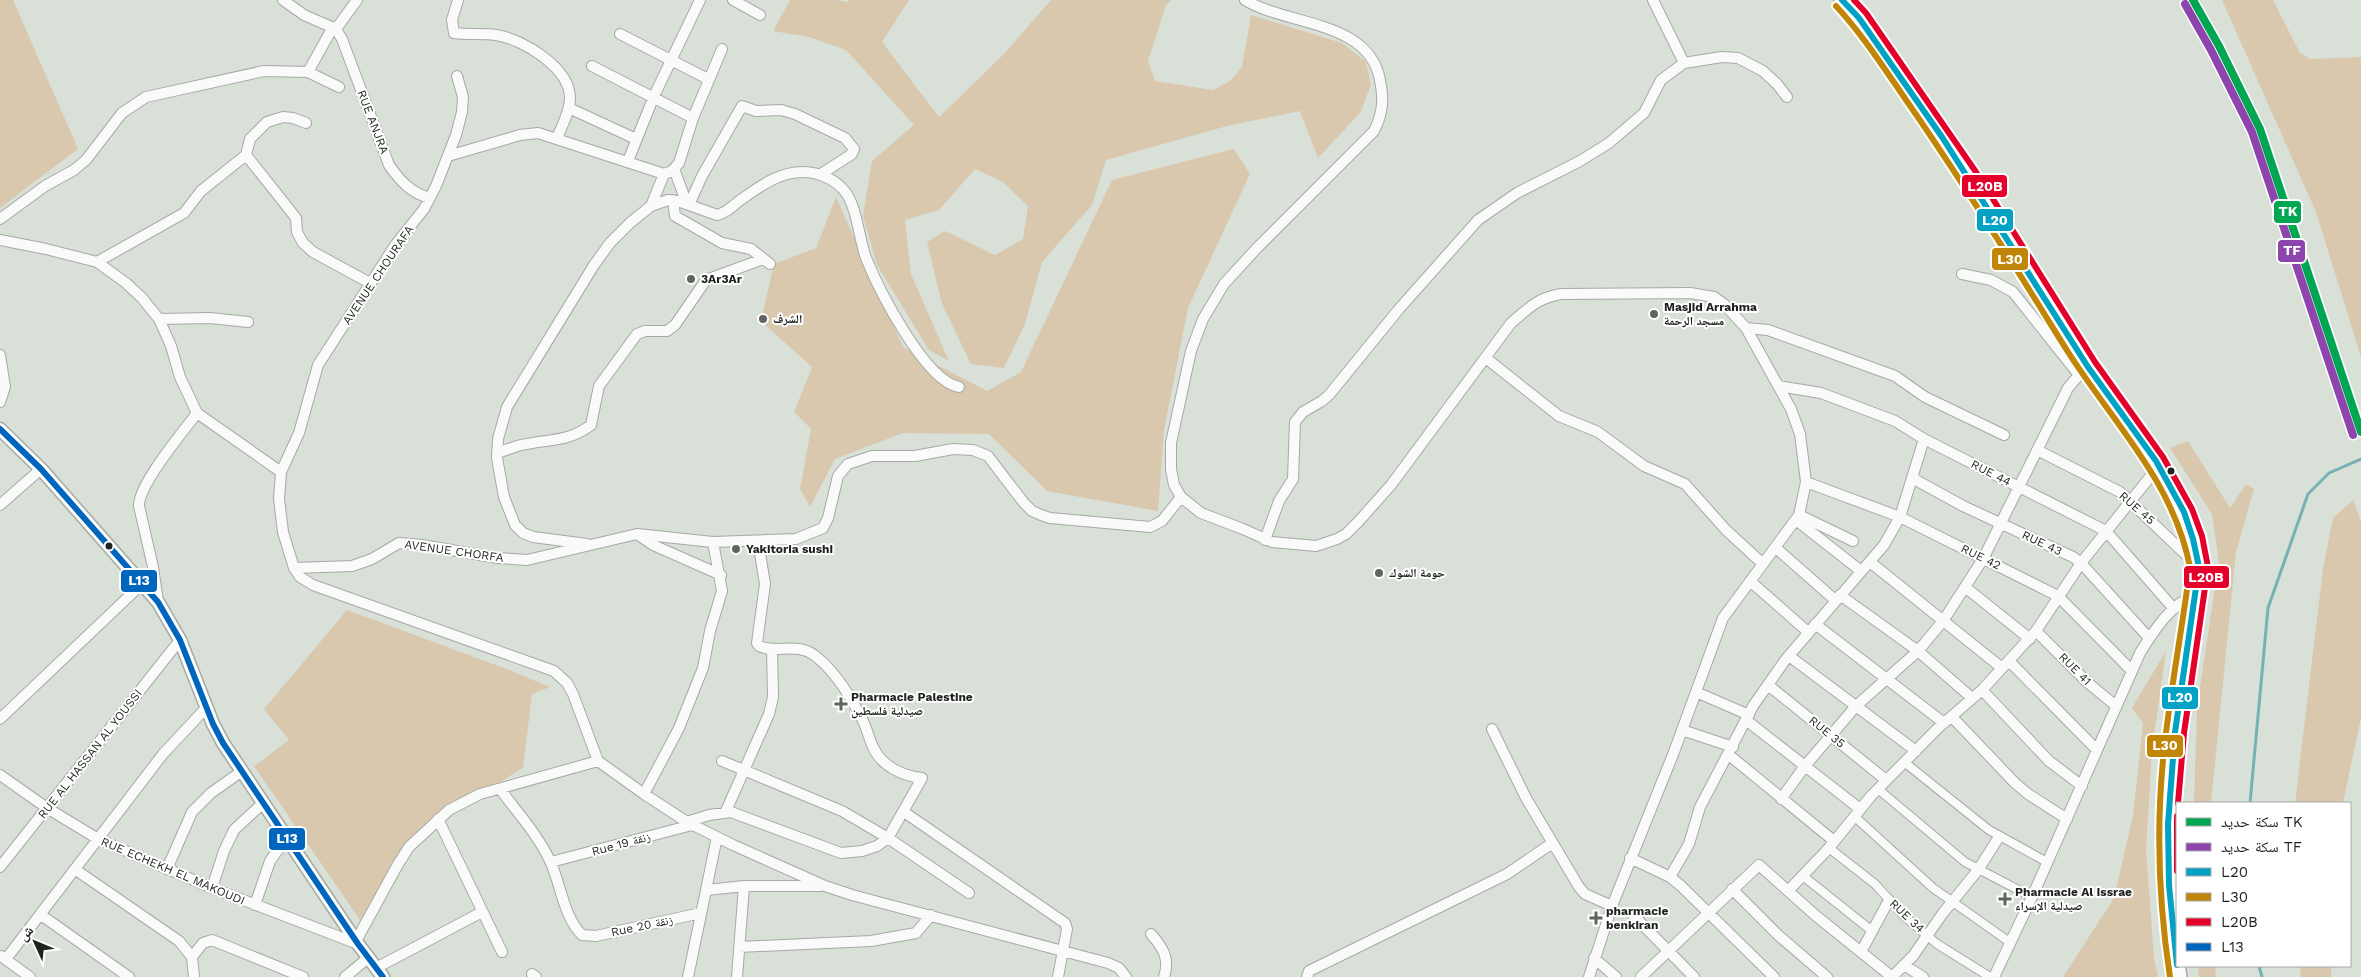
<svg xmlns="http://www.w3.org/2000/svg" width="2361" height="977" viewBox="0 0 2361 977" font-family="'Work Sans','Noto Naskh Arabic',sans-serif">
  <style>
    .green { fill: #dac8ae }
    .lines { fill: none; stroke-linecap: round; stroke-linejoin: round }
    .stream { stroke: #76b2b4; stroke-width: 3 }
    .pedestrian-casing { stroke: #a5aaa4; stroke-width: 10 }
    .minor-casing { stroke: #a5aaa4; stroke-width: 12 }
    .tertiary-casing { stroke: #a5aaa4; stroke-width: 15 }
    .primary-casing { stroke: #a5aaa4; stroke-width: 18 }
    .pedestrian { stroke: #f9faf9; stroke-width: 8 }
    .minor { stroke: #f9faf9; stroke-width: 10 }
    .tertiary { stroke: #f9faf9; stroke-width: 12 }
    .primary { stroke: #f9faf9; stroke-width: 15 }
    .bus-1-casing { stroke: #fff; stroke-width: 10 }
    .bus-2-casing { stroke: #fff; stroke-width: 10 }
    .bus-3-casing { stroke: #fff; stroke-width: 10 }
    .bus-4-casing { stroke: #fff; stroke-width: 10 }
    .bus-1 { stroke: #02a2c5; stroke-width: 6 }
    .bus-2 { stroke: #c18508; stroke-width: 6 }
    .bus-3 { stroke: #e4002b; stroke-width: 6 }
    .bus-4 { stroke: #0065bd; stroke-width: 6 }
    .rail-1-casing { stroke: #fff; stroke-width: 11 }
    .rail-2-casing { stroke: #fff; stroke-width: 11 }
    .rail-1 { stroke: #00a651; stroke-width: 8 }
    .rail-2 { stroke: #8e44ad; stroke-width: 8 }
    .poi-dot { fill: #60655f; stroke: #fff; stroke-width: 2 }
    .bus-dot { fill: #1f231e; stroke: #fff; stroke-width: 2 }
    .labels { text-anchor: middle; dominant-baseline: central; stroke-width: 4; stroke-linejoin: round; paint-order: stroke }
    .street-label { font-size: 12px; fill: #1f231e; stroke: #fff }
    .poi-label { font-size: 12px; font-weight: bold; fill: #1f231e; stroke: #fff; text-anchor: start }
    .line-badge { stroke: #fff; stroke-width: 2 }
    .badge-label { font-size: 14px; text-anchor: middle; font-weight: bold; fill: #fff }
  </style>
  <rect width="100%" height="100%" fill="#d9e0d8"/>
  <!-- green -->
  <path class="green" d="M 0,0 L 13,0 L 78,149 L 0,208 Z
    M 790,0 L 836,0 L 848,2 L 849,0 L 909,0 L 882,42 L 939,117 L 1003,55 L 1051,0 L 1172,0 L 1166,5 L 1148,61 L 1155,81 L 1213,90 L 1230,81 L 1242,67 L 1251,15 L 1342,43 L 1366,62 L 1371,85 L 1360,113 L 1318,158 L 1300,111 L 1227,126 L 1106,160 L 1092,205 L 1042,262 L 1025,324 L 1004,368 L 971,364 L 942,304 L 927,242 L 945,231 L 995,255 L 1023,239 L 1028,206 L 1003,182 L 975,169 L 939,210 L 905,220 L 911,274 L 949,361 L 929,350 L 877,265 L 863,216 L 872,161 L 914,125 L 846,50 L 809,37 L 773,31 Z
    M 2222,0 L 2273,0 L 2300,53 L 2310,59 L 2361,57 L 2361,357 L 2316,212 Z
    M 1234,149 L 1250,174 L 1188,308 L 1164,430 L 1158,511 L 1047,491 L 989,434 L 903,433 L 835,459 L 810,507 L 800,489 L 811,429 L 794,412 L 812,367 L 761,321 L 774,264 L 816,248 L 836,197 L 903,347 L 987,391 L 1021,372 L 1112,180 Z
    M 2188,441 L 2230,508 L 2246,484 L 2254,489 L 2236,552 L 2211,803 L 2194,803 L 2197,707 L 2219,561 L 2212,514 L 2170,448 Z
    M 2353,500 L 2361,521 L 2361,718 L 2343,803 L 2295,803 L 2323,569 L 2333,518 Z
    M 347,610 L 507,669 L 550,687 L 532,694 L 523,768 L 416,833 L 360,920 L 254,766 L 289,740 L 264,709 Z
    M 2166,651 L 2152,750 L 2146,850 L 2154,958 L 2158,977 L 2063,977 L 2114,898 L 2133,816 L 2143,723 L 2132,708 Z
    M 2198,966 L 2215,966 L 2216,977 L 2199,977 Z
    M 2300,966 L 2331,966 L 2331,977 L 2301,977 Z"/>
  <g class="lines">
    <!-- stream -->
    <path class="stream" d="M 2250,803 L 2268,608 L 2308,494 L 2329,473 L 2361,459
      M 2259,966 L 2262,977"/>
    <!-- pedestrian casing -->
    <g class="pedestrian-casing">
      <path id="pedestrian" d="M 1904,762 L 1989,830 L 2047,862
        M 1878,789 L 1965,862 L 2032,897
        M 1854,816 L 1933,888 L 2011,943
        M 1829,848 L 1875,884 L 1903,915 L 1937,944 L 1990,977
        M 1803,876 L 1872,931"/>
    </g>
    <!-- minor casing -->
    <g class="minor-casing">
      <path id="minor" d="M 283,0 L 304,15 L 336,29
        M 458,0 L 452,20 L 454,33 C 468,35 482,33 496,35 C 523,39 570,68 570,98 C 570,111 562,126 557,138
        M 733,0 L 760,15
        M 1245,0 C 1288,26 1369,20 1380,80 C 1384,99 1383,113 1374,131 L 1257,248 L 1224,284 L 1203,319 L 1191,351 L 1171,443 L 1171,469 L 1174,485 L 1181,497 L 1201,513 L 1243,529 L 1272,542 L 1316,546 L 1337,539 L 1346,534 L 1359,521 L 1391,485 L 1511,323 C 1529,308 1537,298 1561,294 L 1690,293 L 1714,297 L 1724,304 L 1746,328 L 1791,409 L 1800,434 L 1806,482 L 1799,515 L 1723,618 L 1674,752 L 1612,906 L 1589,977
        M 1653,0 L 1684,63
        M 336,29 L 342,39 L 389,165 C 400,181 411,193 430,198
        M 336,29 L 357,0
        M 620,34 L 708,79
        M 592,66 L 693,118
        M 308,72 L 333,27
        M 457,76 L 463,97 L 462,112 L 456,135 L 436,186 L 424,209 L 396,244 L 318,365 L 299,433 L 281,472 L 279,499 L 283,532 L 294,568 L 300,577 L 313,585 L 554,671 L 567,683 L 573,694 L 598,761 L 644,794 L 687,822 L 733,845 L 825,886 L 852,895 L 1108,963 L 1119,968 L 1126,977
        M 569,108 L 636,139
        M 246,155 L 296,218 L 297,232 L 303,243 L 313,252 L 370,283
        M 448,156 L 520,135 L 538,133 L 664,174 L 651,206
        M 628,161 L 654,96 L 700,0
        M 674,169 L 687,204
        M 664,174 L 672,171 L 679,163 L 693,118 L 722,49
        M 673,200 L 675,216 L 722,243 L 751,249 L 770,264
        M 689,205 L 702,176 L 742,106 L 756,111 L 781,110 L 795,114 L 845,138 L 854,149 L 852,154 L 821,174
        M 0,219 L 45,186 L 74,170 L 86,160 L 122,113 L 146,97 L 264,71 L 308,72 L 339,87
        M 0,240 L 46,249 L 97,262 L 126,283 L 142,298 L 159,319 L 171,346 L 180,377 L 197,413 L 281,472
        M 97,262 L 184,213 L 201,191 L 246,155 L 250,139 L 267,122 L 283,117 L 293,118 L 306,123
        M 1962,274 L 1991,280 L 2013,292 L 2079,375
        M 159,319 L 210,318 L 248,322
        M 1746,328 L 1768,330 L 1895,376 L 1925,397 L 2004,435
        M 0,355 L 5,387 L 0,402
        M 1487,359 L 1559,416 L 1598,432 L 1644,466 L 1685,484 L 1726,530 L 1763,564
        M 1778,386 L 1821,393 L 1895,421 L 1924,439 L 2106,531 L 2174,609
        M 2037,450 L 2120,492 L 2199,567
        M 497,453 C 507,450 517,445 527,444 C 552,439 570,441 591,425 L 599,386 L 637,334 L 645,331 L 667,331 L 675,325 L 706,280 L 763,259
        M 1912,478 L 1963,506 L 2073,557 L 2081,563 L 2149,638
        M 1806,482 L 1900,517 L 2058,596 L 2132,671
        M 0,505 L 41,469
        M 1799,515 L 1853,541
        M 1796,520 L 1861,571
        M 637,534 L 653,545 L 721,575
        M 1265,540 L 1279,501 L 1293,479 L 1295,422 L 1303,412 L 1322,401 L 1329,395 L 1399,309 L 1478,220 L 1517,193 L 1580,161 L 1609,143 L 1644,113 L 1661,80 L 1684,63 L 1722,57 L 1738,58 L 1763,71 L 1777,84 L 1787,97
        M 587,544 L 533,537 L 523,533 L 515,525 L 504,497 L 497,458 L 498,439 L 507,407 L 594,265 L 610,243 L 631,222 L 651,206 L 668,200 L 678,201 L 717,215 C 726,213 732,207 739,201 C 759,187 778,172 803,172 C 819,172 837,180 846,193 C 857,208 859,239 866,258 C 879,290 925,381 959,387
        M 1776,548 L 1835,600
        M 1870,562 L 2002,668
        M 294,568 L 352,566 L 372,559 L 399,543 L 422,545 L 498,558 L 527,560 L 637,534 L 713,542 L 796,539 L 823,528 L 828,518 L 838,476 L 848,464 L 872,456 L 915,456 L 953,449 L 973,450 L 988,456 L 1024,503 L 1032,511 L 1041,515 L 1050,518 L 1150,527 L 1162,521 L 1181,497
        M 1750,581 L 1808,632
        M 1965,587 L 2030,639
        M 1840,595 L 1918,651 L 1972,698
        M 158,602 L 153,567 L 139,506 C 138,485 183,432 197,413
        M 1815,624 L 1944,723
        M 2036,631 L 2087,682 L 2116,706
        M 1789,656 L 1916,751
        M 2009,661 L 2097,750
        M 1768,685 L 1886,780
        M 1982,690 L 2049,761 L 2082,786
        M 1696,692 L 1749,715
        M 1952,717 L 2015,783 L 2028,794 L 2067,819
        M 0,719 L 143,583
        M 1746,720 L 1860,809
        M 1492,729 L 1526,798 L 1579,887 L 1585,894 L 1612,906
        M 1682,730 L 1733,747
        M 1729,755 L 1834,841
        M 722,761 L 842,811 L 888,838 L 969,893
        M 0,775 L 47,808 L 98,839 L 212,888 L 358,944
        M 500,789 C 517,812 538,835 550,861 C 561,884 563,916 582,935 L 596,936 L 701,913
        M 644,794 L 679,728 L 703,668 L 710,631 L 722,591 L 713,542
        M 1781,799 L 1805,766 L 1856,706 L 1918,651 L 1943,621 L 1983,559 L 2068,388 L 2079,375 L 2089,368
        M 726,811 L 769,714 L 773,697 L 772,649
        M 904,812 L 1065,923 L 1067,929 L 1058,977
        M 438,819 L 502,952
        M 687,822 L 709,815 L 731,812 L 841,853 L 862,851 L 877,846 L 888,838 L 922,778 C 903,776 881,766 873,747 C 868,736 866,725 860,715 C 849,694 833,669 814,655 C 797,642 776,654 759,646 L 757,643 L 765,584 L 758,541
        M 1630,858 L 1670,877 L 1680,885 L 1774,977
        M 551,862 L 692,825
        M 0,867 L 180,640
        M 167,869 L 192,812 L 211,793 L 242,771
        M 76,870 L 179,941 L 192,957 L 194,977
        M 1670,877 L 1689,844 L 1700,807 L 1753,706 L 1786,659 L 1884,545 L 1900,517 L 1924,439
        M 212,888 L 224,851 L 234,830 L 263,803
        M 1732,889 L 1778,935 L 1827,977
        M 707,890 L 744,886 L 821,886
        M 1788,891 L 1829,848 L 1871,796 L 1937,729 L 1982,690 L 2036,631 L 2081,563 L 2158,467
        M 255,905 L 270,861 L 287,837
        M 1631,913 L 1694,977
        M 41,915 L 129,977
        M 1151,934 C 1163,948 1170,958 1164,977
        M 356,941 L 397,866 L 409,847 L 449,810 L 480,794 L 598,761
        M 739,947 L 871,941 L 916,933 L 931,915
        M 1861,952 L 1889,900
        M 1,956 L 30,977
        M 192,957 L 203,943 L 212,940 L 303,977
        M 1594,958 L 1616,977
        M 6,959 L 163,754 L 206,708
        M 1904,965 L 1923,977
        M 376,968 L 482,912
        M 532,974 L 536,977
        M 345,977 L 368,958
        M 688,977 L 717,837
        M 737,977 L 744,886
        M 1307,977 L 1309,971 L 1507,874 L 1551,844
        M 1641,977 L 1759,865 L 1815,915 L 1892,977
        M 1892,977 L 1913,956 L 1943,913 L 1978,870 L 1999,837
        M 1994,977 L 2032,897 L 2140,653 C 2153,632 2171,603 2196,595"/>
    </g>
    <!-- tertiary casing -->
    <g class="tertiary-casing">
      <path id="tertiary" d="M 0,429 L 41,469 L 158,602 L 180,640 L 213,724 L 223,743 L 358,944 L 383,977"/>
    </g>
    <!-- primary casing -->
    <g class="primary-casing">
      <path id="primary" d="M 1842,0 L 1859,18 C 1896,71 1934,123 1969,177 C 2009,240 2048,304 2088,367 C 2129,429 2190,490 2199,567 C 2193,622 2182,677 2175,732 C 2165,813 2165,896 2179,977"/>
    </g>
    <!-- pedestrian -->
    <use href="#pedestrian" class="pedestrian"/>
    <!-- minor -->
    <use href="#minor" class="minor"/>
    <!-- tertiary -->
    <use href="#tertiary" class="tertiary"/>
    <!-- primary -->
    <use href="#primary" class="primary"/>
    <!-- bus-1 casing -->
    <g class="bus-1-casing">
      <path id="bus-1" d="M 1842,0 L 1859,18 L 1942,137 L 2088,367 L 2156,461 L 2184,512 L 2193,539 L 2199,567 L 2175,732 L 2168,824 L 2169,885 L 2177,965"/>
    </g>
    <!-- bus-2 casing -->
    <g class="bus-2-casing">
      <path id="bus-2" d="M 1836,6 C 1862,34 1884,68 1906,100 C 1963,182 2015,267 2068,352 C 2114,424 2173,481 2190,567 C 2182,632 2169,696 2163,760 C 2156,833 2159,905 2170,977"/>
    </g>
    <!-- bus-3 casing -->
    <g class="bus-3-casing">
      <path id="bus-3" d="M 1854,0 L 1866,13 L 1976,172 L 2095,362 L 2163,457 L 2192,509 L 2202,536 L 2208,567 L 2184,733 L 2178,803
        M 2177,816 L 2177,871"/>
    </g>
    <!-- bus-4 casing -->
    <g class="bus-4-casing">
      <path id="bus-4" d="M 0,429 L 41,469 L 158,602 L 180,640 L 213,724 L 223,743 L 358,944 L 383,977"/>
    </g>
    <!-- bus-1 -->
    <use href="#bus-1" class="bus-1"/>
    <!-- bus-2 -->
    <use href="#bus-2" class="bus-2"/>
    <!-- bus-3 -->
    <use href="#bus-3" class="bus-3"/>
    <!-- bus-4 -->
    <use href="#bus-4" class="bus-4"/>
    <!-- rail-1 casing -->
    <g class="rail-1-casing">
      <path id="rail-1" d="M 2193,0 L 2219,46 L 2260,129 L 2361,432"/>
    </g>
    <!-- rail-2 casing -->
    <g class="rail-2-casing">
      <path id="rail-2" d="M 2185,4 L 2211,50 L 2252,132 L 2353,435"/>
    </g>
    <!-- rail-1 -->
    <use href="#rail-1" class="rail-1"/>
    <!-- rail-2 -->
    <use href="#rail-2" class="rail-2"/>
  </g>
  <!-- markers -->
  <g class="poi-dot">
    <circle cx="691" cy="279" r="5"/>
    <circle cx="1654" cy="314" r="5"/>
    <circle cx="763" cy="319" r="5"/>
    <circle cx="736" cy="549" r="5"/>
    <circle cx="1379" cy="573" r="5"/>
    <path d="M838.5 696.5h5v5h5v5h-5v5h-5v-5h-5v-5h5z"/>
    <path d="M2002.5 891.5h5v5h5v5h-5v5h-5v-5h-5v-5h5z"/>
    <path d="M1593.5 910.5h5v5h5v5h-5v5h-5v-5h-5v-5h5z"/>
  </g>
  <g class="bus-dot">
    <circle cx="2171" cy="471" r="4.5"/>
    <circle cx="109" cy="546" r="4.5"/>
  </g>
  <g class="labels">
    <!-- street labels -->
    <g class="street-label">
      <text transform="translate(373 122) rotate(69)">RUE ANJRA</text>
      <text transform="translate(378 275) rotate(-56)">AVENUE CHOURAFA</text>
      <text transform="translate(1991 473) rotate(27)">RUE 44</text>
      <text transform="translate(2137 508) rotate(41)">RUE 45</text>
      <text transform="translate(2042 543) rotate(25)">RUE 43</text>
      <text transform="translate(454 551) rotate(8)">AVENUE CHORFA</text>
      <text transform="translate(1981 557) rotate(26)">RUE 42</text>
      <text transform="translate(2075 669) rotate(45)">RUE 41</text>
      <text transform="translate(1827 732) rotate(39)">RUE 35</text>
      <text transform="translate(90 754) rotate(-52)">RUE AL HASSAN AL YOUSSI</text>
      <text transform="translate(621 844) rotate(-15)">Rue 19 زنقة</text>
      <text transform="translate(173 871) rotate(23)">RUE ECHEKH EL MAKOUDI</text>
      <text transform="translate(1907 916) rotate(43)">RUE 34</text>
      <text transform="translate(642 926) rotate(-12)">Rue 20 زنقة</text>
    </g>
    <!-- poi labels -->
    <g class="poi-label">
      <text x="701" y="279">3Ar3Ar</text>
      <text x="1664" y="307">Masjid Arrahma<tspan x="1664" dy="14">مسجد الرحمة</tspan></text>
      <text x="773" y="319">الشرف</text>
      <text x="746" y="549">Yakitoria sushi</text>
      <text x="1389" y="573">حومة الشوك</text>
      <text x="851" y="697">Pharmacie Palestine<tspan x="851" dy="14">صيدلية فلسطين</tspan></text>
      <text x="2015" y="892">Pharmacie Al Issrae<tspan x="2015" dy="14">صيدلية الإسراء</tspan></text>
      <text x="1606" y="911">pharmacie<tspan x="1606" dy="14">benkiran</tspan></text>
    </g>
  </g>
  <g class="line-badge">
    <rect x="1961" y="174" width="47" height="24" rx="5" fill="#e4002b"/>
    <rect x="2273" y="200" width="29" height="24" rx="5" fill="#00a651"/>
    <rect x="1976" y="208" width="38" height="24" rx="5" fill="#02a2c5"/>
    <rect x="2277" y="239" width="29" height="24" rx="5" fill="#8e44ad"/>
    <rect x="1991" y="247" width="38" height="24" rx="5" fill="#c18508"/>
    <rect x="2183" y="565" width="47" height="24" rx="5" fill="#e4002b"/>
    <rect x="120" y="569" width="38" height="24" rx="5" fill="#0065bd"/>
    <rect x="2161" y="686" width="38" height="24" rx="5" fill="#02a2c5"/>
    <rect x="2146" y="734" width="38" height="24" rx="5" fill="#c18508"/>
    <rect x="268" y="827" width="38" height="24" rx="5" fill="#0065bd"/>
  </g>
  <g class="badge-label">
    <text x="1985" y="191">L20B</text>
    <text x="2288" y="216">TK</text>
    <text x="1995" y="225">L20</text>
    <text x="2292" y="255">TF</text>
    <text x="2010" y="264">L30</text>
    <text x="2206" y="582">L20B</text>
    <text x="139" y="585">L13</text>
    <text x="2180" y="702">L20</text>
    <text x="2165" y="750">L30</text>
    <text x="287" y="843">L13</text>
  </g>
  <!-- legend -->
  <rect x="2176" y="802" width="175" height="165" fill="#ffffff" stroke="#a5a7a5"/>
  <rect x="2186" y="818" width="25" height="8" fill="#00a651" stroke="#a5a7a5"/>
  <text x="2221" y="827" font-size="15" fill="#1f231e">سكة حديد TK</text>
  <rect x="2186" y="843" width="25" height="8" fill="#8e44ad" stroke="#a5a7a5"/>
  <text x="2221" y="852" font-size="15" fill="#1f231e">سكة حديد TF</text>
  <rect x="2186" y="868" width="25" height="8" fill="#02a2c5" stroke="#a5a7a5"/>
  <text x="2221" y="877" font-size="15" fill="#1f231e">L20</text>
  <rect x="2186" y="893" width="25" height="8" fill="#c18508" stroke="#a5a7a5"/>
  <text x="2221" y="902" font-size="15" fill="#1f231e">L30</text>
  <rect x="2186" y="918" width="25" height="8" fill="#e4002b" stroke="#a5a7a5"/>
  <text x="2221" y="927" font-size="15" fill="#1f231e">L20B</text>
  <rect x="2186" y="943" width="25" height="8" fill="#0065bd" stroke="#a5a7a5"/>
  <text x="2221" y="952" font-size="15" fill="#1f231e">L13</text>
  <!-- north arrow -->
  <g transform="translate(35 942) rotate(314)" stroke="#ffffff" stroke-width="4" paint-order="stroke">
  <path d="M0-4L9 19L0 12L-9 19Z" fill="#1f231e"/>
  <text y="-8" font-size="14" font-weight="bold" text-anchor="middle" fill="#1f231e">ش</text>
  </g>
</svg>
